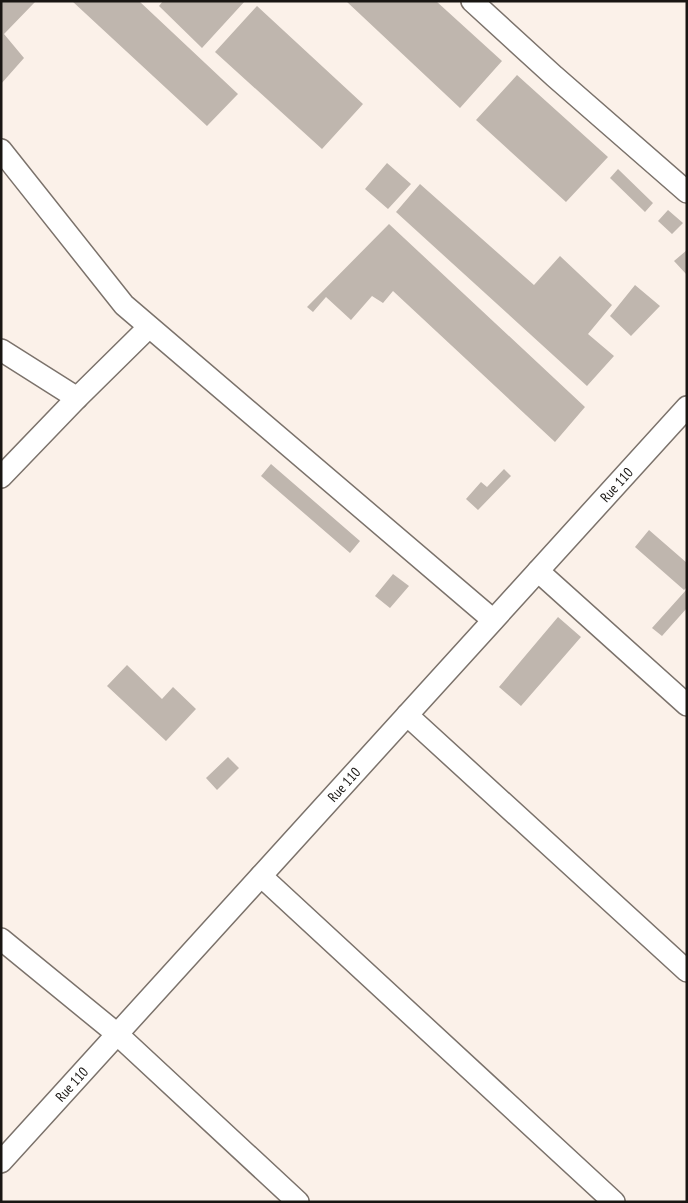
<svg xmlns="http://www.w3.org/2000/svg" width="688" height="1203" viewBox="0 0 688 1203" font-family="'PT Sans Narrow',sans-serif">
  <style>
    .building { fill: #bfb6ae }
    .lines { fill: none; stroke-linecap: round; stroke-linejoin: round }
    .minor-casing { stroke: #7b726b; stroke-width: 24 }
    .minor { stroke: #fff; stroke-width: 21 }
    .labels { text-anchor: middle; dominant-baseline: central; stroke-width: 4; stroke-linejoin: round; paint-order: stroke }
    .street-label { font-size: 14px; fill: #191613; stroke: #fff }
  </style>
  <rect width="100%" height="100%" fill="#fbf1e9"/>
  <!-- building -->
  <path class="building" d="M 1,1 L 36,1 L 4,34 L 24,58 L 1,84 Z
    M 72,1 L 139,1 L 238,94 L 207,126 Z
    M 163,1 L 245,1 L 202,48 L 159,6 Z
    M 346,1 L 436,1 L 502,61 L 460,108 Z
    M 257,6 L 363,104 L 322,149 L 215,52 Z
    M 517,75 L 608,157 L 566,202 L 476,120 Z
    M 387,163 L 411,184 L 388,209 L 365,189 Z
    M 618,169 L 653,203 L 645,212 L 610,178 Z
    M 420,184 L 534,285 L 560,256 L 612,305 L 588,334 L 614,356 L 587,386 L 396,212 Z
    M 668,210 L 683,223 L 672,234 L 658,221 Z
    M 389,224 L 585,407 L 555,442 L 393,291 L 383,303 L 372,296 L 351,320 L 326,297 L 313,312 L 307,307 Z
    M 687,250 L 687,275 L 674,261 Z
    M 635,285 L 660,306 L 631,336 L 610,316 Z
    M 271,464 L 360,541 L 350,553 L 261,476 Z
    M 504,469 L 511,476 L 478,510 L 466,499 L 481,482 L 487,487 Z
    M 649,530 L 687,563 L 687,587 L 684,590 L 635,547 Z
    M 393,574 L 409,586 L 390,608 L 375,596 Z
    M 687,589 L 687,608 L 662,636 L 652,628 Z
    M 558,617 L 581,637 L 521,706 L 499,687 Z
    M 127,665 L 162,699 L 173,687 L 196,709 L 166,741 L 107,686 Z
    M 228,757 L 239,768 L 217,790 L 206,778 Z"/>
  <g class="lines">
    <!-- minor casing -->
    <g class="minor-casing">
      <g id="minor">
        <path d="M 472,1 L 554,76 L 687,192"/>
        <path d="M 1,150 L 124,305 L 493,620"/>
        <path d="M 1,350 L 77,398"/>
        <path d="M 1,477 L 77,398 L 149,327"/>
        <path d="M 538,571 L 687,705"/>
        <path d="M 407,715 L 687,971"/>
        <path d="M 261,876 L 614,1202"/>
        <path d="M 1,939 L 117,1034 L 298,1202"/>
        <path id="s1" d="M 1,1162 L 687,407"/>
      </g>
    </g>
    <!-- minor -->
    <use href="#minor" class="minor"/>
  </g>
  <g class="labels">
    <!-- street labels -->
    <g class="street-label">
      <text stroke="none"><textPath href="#s1" startOffset="915">Rue 110</textPath></text>
      <text stroke="none"><textPath href="#s1" startOffset="510">Rue 110</textPath></text>
      <text stroke="none"><textPath href="#s1" startOffset="105">Rue 110</textPath></text>
    </g>
  </g>
  <!-- border -->
  <rect width="688" height="1203" fill="none" stroke="#191613" stroke-width="5"/>
</svg>
